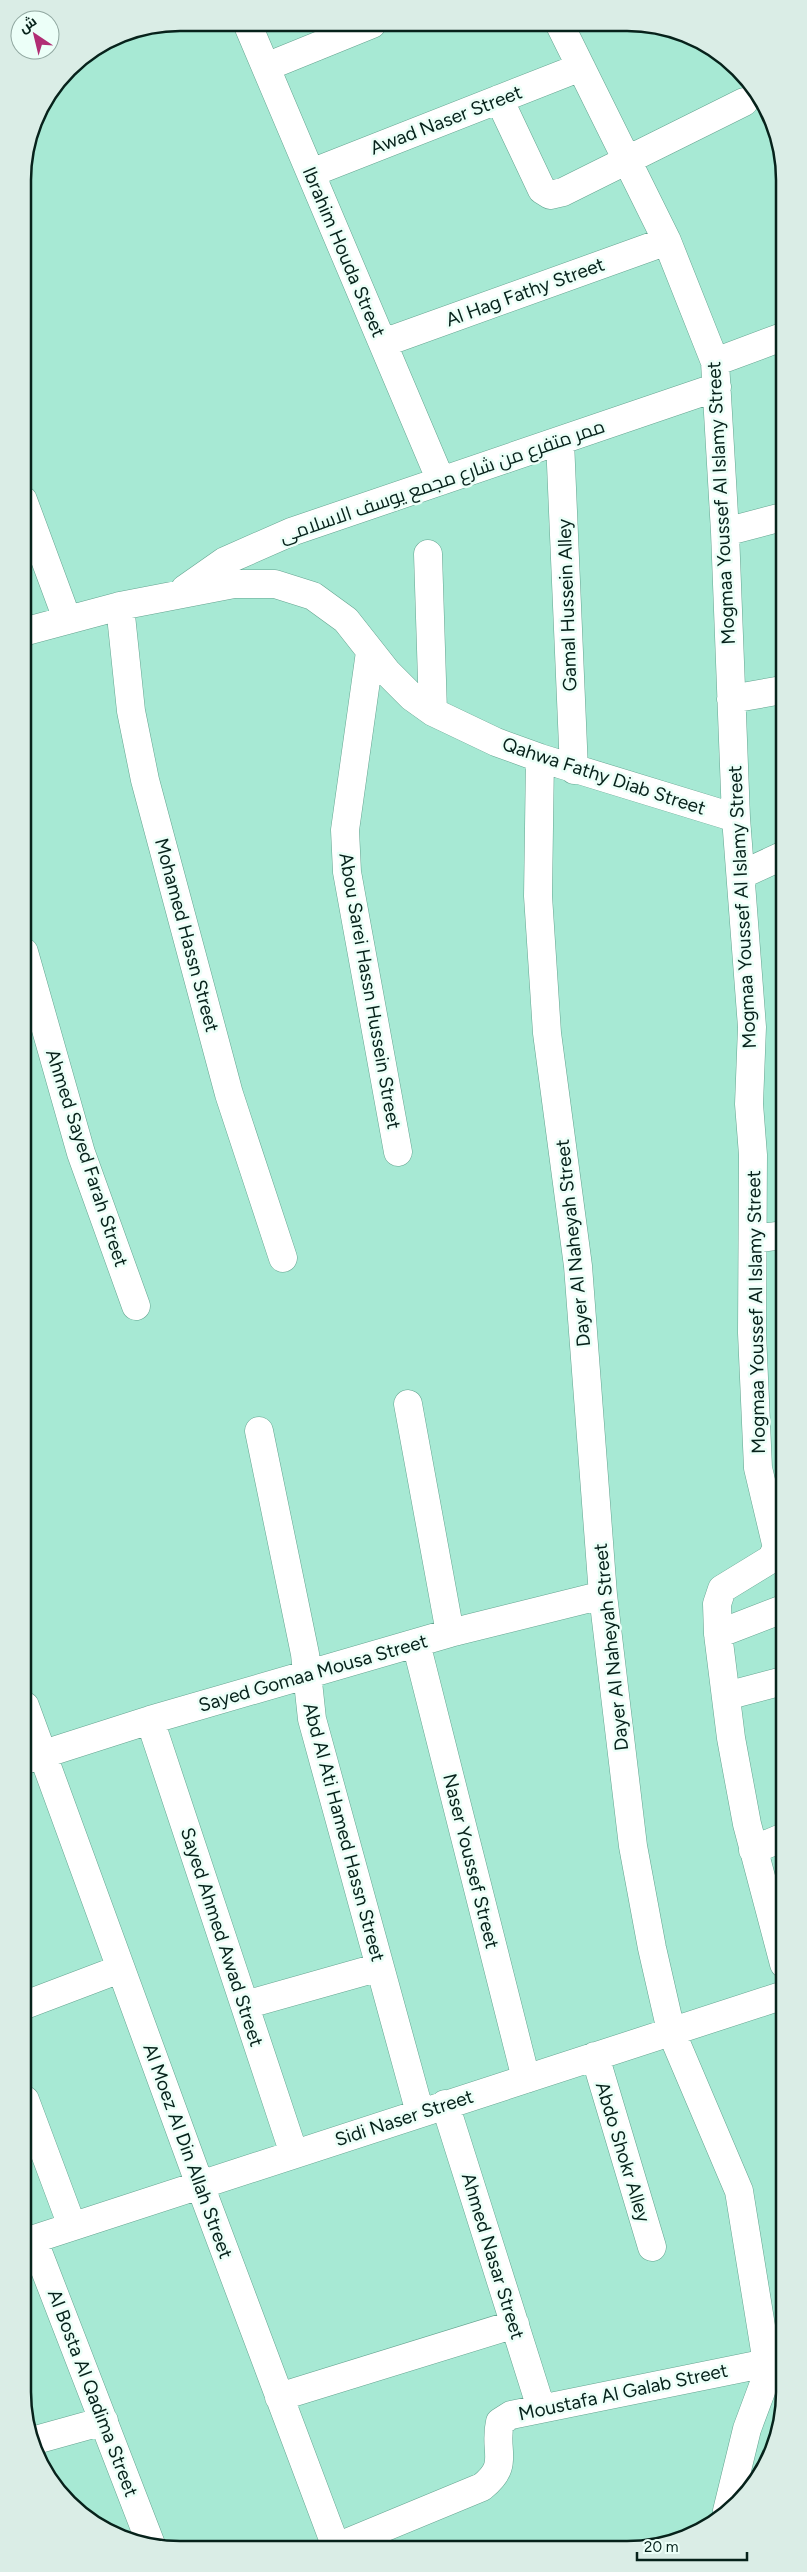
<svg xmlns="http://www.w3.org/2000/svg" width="807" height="2572" viewBox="0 0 807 2572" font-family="Figtree,Cairo,sans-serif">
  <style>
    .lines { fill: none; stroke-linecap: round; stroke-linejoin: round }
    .street-casing { stroke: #64a490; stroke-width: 29 }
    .street { stroke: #fff; stroke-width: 28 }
    .labels { text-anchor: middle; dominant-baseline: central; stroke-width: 5; stroke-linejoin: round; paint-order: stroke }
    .street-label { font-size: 19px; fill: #07221b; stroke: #ecfff8 }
    .rim { fill: none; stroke: #07221b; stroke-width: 2.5 }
  </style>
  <rect width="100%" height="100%" fill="#a7e9d4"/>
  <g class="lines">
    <!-- street casing -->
    <g class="street-casing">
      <path id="street" d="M 247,23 L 441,481
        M 560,25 L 667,241 L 715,362 L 725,532 L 736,818 L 752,1027 L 749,1104 L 753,1155 L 752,1333 L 758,1468 L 777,1548 L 771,1559 L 722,1589 L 717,1604 L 718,1634 L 731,1738 L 747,1824 L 784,1964
        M 266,67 L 372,24
        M 499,99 L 542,190 L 550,195 L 563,192 L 744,102
        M 311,173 L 581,67
        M 383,343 L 667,241
        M 715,362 L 782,337
        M 560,441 L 574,770
        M 23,500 L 67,619
        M 725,532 L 782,517
        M 428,554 L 433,712
        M 185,589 L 225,561 L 291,532 L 717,387
        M 120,606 L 131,711 L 145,780 L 229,1094 L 283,1258
        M 23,632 L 120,606 L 234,584 L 275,584 L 313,596 L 346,620 L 387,672 L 412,697 L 433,712 L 496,742 L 540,758 L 736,818
        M 370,652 L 345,830 L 347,872 L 398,1152
        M 731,699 L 782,690
        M 540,758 L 538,896 L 547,1033 L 578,1266 L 603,1595 L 633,1846 L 652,1948 L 671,2031 L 739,2191 L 767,2363 L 766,2378 L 747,2429 L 727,2511
        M 741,875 L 782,856
        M 24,952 L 81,1153 L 136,1306
        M 754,1239 L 783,1235
        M 408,1404 L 450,1633
        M 259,1431 L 305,1654 L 312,1719 L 420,2113
        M 718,1634 L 783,1609
        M 416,1643 L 526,2079
        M 726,1696 L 783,1681
        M 25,1706 L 200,2185 L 336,2547
        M 150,1720 L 294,2154
        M 25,1760 L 150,1720 L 450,1633 L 603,1595
        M 753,1850 L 784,1837
        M 25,2005 L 120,1969
        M 245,2005 L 380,1967
        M 595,2056 L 652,2247
        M 25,2100 L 72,2226
        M 445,2104 L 541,2408
        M 33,2239 L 152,2547
        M 25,2242 L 784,1995
        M 279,2397 L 515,2324
        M 32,2441 L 104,2421
        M 337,2547 L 482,2487 C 511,2464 493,2452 500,2422 L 511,2415 L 767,2363"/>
    </g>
    <!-- street -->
    <use href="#street" class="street"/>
  </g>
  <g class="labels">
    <!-- street labels -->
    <g class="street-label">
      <text transform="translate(446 120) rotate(-21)">Awad Naser Street</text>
      <text transform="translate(344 252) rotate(67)">Ibrahim Houda Street</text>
      <text transform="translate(525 292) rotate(-20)">Al Hag Fathy Street</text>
      <text transform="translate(442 481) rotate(-19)">ممر متفرع من شارع مجمع يوسف الاسلامى</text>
      <text transform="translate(721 503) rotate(-93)">Mogmaa Youssef Al Islamy Street</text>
      <text transform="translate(567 605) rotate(-92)">Gamal Hussein Alley</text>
      <text transform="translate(604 776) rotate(18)">Qahwa Fathy Diab Street</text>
      <text transform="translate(742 907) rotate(-93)">Mogmaa Youssef Al Islamy Street</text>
      <text transform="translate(187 935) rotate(75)">Mohamed Hassn Street</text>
      <text transform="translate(370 991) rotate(80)">Abou Sarei Hassn Hussein Street</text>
      <text transform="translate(87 1158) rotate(72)">Ahmed Sayed Farah Street</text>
      <text transform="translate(573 1243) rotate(-96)">Dayer Al Naheyah Street</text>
      <text transform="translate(756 1312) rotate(-91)">Mogmaa Youssef Al Islamy Street</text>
      <text transform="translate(611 1647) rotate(-96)">Dayer Al Naheyah Street</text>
      <text transform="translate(313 1673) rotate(-16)">Sayed Gomaa Mousa Street</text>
      <text transform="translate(344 1832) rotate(75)">Abd Al Ati Hamed Hassn Street</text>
      <text transform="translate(471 1861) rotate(76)">Naser Youssef Street</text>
      <text transform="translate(222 1937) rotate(72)">Sayed Ahmed Awad Street</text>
      <text transform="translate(404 2118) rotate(-18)">Sidi Naser Street</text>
      <text transform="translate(188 2151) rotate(70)">Al Moez Al Din Allah Street</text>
      <text transform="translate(623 2152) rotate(73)">Abdo Shokr Alley</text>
      <text transform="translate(493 2256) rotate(73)">Ahmed Nasar Street</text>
      <text transform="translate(623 2392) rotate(-12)">Moustafa Al Galab Street</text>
      <text transform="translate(93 2393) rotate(69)">Al Bosta Al Qadima Street</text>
    </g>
  </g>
  <!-- crop -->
  <path d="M0 0H807V2572H0ZM180 31H627A149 149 0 0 1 776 180V2392A149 149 0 0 1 627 2541H180A149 149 0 0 1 31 2392V180A149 149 0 0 1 180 31Z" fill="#daede6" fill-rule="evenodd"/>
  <path class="rim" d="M180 31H627A149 149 0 0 1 776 180V2392A149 149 0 0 1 627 2541H180A149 149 0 0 1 31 2392V180A149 149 0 0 1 180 31Z"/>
  <!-- north arrow -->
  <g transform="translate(35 35) rotate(325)"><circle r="24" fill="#ecfff8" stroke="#90a7a0"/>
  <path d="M0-4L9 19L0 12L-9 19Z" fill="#b12d74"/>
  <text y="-8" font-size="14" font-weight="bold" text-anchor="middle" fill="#07221b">ش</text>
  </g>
  <!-- scale -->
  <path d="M637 2552v8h110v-8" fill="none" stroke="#07221b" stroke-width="2.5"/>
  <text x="644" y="2552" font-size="15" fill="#07221b" stroke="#ecfff8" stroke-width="4" paint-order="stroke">20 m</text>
</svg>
